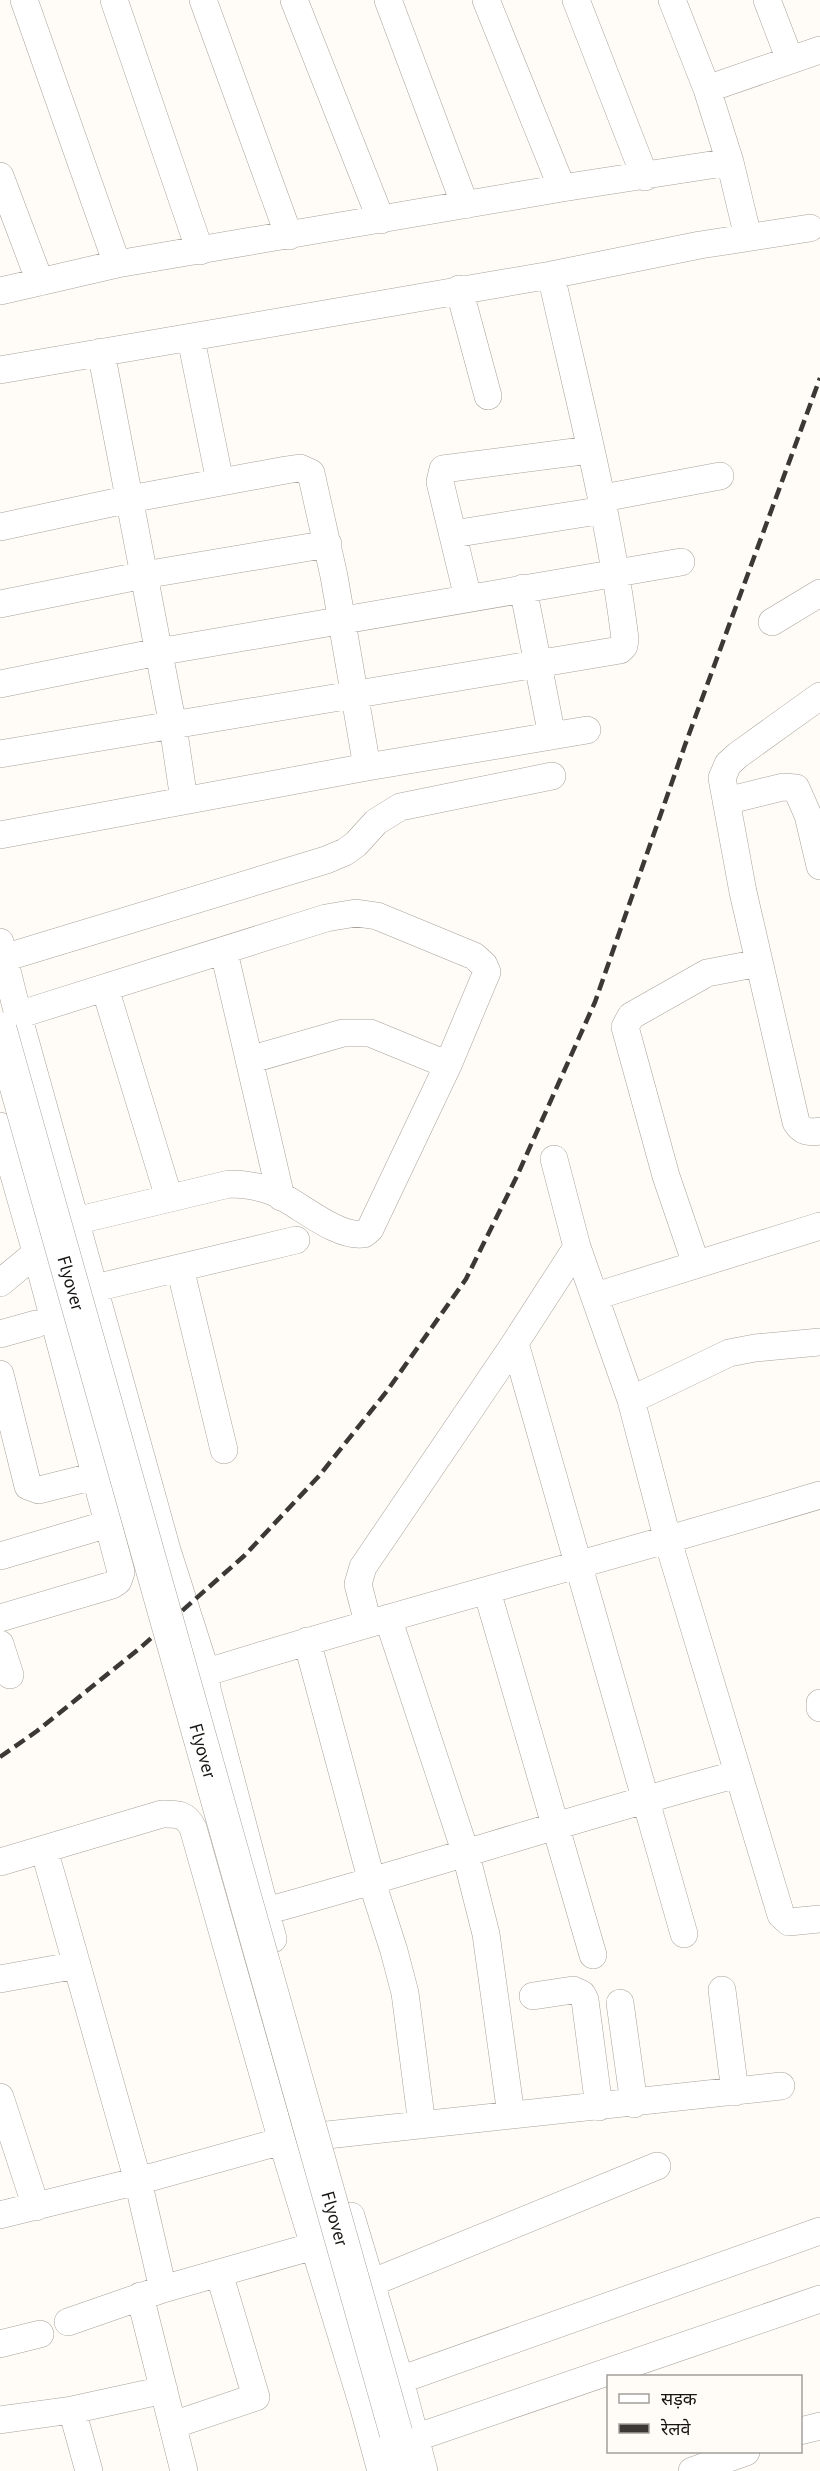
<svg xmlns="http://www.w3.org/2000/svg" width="820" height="2471" viewBox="0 0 820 2471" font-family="'PT Sans','Noto Sans Devanagari',sans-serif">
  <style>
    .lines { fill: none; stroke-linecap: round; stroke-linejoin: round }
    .minor-casing { stroke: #a8a29b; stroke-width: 28 }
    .major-casing { stroke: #a8a29b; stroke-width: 34 }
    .minor { stroke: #fff; stroke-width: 27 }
    .major { stroke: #fff; stroke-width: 33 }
    .rail { stroke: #3b3936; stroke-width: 4.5; stroke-dasharray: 12 6; stroke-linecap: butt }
    .major-bridge-casing { stroke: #a8a29b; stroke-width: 34; stroke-linecap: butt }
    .major-bridge { stroke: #fff; stroke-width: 33 }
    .labels { text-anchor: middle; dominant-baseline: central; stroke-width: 4.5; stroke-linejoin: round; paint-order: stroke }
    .street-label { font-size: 18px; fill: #171512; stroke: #fffbf6 }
  </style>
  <rect width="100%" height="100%" fill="#fffbf6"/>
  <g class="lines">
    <!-- minor casing -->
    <g class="minor-casing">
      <path id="minor" d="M 24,0 L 117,264
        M 114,0 L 200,251
        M 203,0 L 289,236
        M 294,0 L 381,220
        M 388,0 L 465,205
        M 486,0 L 562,188
        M 576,0 L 645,177
        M 672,0 L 707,89 L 730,162 L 748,237
        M 767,0 L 790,60
        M 707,89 L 820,50
        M 0,176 L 40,282
        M 459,289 L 488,396
        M 0,291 L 117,264 L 562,188 L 730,162
        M 191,339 L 220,482
        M 101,352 L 173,726 L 184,800
        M 0,370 L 551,275 L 700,245 L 810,228
        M 603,498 L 720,476
        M 0,527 L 130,499 L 286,470 L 300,468 L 311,473 L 334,576 L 367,767
        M 453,534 L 604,510
        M 523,588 L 552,736
        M 468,598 L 440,482 L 443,469 L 590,450
        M 0,604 L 144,575 L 328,544
        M 772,622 L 820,593
        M 0,684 L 158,652 L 681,562
        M 820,696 L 738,755 L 728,764 L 722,778 L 743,892 L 796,1122 C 802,1132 809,1133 820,1131
        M 0,754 L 620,650 L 624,646 L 625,639 C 610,516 578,396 551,275
        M 726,801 L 783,787 L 796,788 L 808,815 L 820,866
        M 0,835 L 367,767 L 587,730
        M 0,942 L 18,1015 L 167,1550 L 207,1675
        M 224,952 L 281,1197
        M 4,958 L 326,860 L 345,852 L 356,844 L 376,822 L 400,807 L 552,776
        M 105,988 L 169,1198
        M 249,1060 L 343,1033 L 370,1033 L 448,1065
        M 0,1126 L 36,1252 L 121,1572 L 118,1581 L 112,1585 L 0,1618
        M 554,1159 L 577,1247 L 631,1400 L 668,1541 L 781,1915 L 789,1922 L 820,1919
        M 696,1264 L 666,1176 L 625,1027 L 631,1016 L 707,973 L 759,963
        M 180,1268 L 224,1450
        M 0,1283 L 75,1221 L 229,1184 C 243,1184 257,1186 271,1191 C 298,1202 335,1238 364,1234 L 370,1229 L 448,1065 L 487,972 L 484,965 L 474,956 L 377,916 L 356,913 L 326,918 L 18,1015
        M 95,1288 L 296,1240
        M 596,1296 L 820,1226
        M 0,1334 L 36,1324
        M 515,1343 L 684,1934
        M 0,1374 L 28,1486 L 39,1490 L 95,1476
        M 631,1400 L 729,1353 L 755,1348 L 820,1342
        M 0,1556 L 108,1524
        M 487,1591 L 593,1955
        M 388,1618 L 465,1851 L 486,1934 L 511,2115
        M 368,1623 L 358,1584 L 363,1567 L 515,1343 L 577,1247
        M 307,1641 L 372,1882 L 394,1951 L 405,1993 L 422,2125
        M 0,1644 L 10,1675
        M 820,1703 L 820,1708
        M 44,1849 L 138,2181 L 163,2289
        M 0,1862 L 162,1814 C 177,1814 185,1813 193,1828 L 282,2141 L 364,2409 L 381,2471
        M 266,1911 C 424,1868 580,1816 738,1774
        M 273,1939 L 207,1689 L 207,1675 L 214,1670 C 415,1607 619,1556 820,1495
        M 0,1979 L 77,1965
        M 722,1990 L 735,2092
        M 533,1996 L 573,1990 L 582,1994 L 585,2000 L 599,2107
        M 620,2003 L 634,2104
        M 0,2097 L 36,2207
        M 327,2135 L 781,2086
        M 0,2215 L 138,2181 L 282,2141
        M 351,2216 L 400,2380 L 424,2471
        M 371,2283 L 657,2166
        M 140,2296 L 184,2471
        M 68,2322 L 163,2289 L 314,2246
        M 0,2344 L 40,2334
        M 400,2380 L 820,2231
        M 72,2410 L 89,2471
        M 0,2420 L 72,2410 L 164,2390
        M 173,2425 L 256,2397 L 219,2273
        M 800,2431 L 820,2426
        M 415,2438 L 820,2299
        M 692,2471 L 746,2452"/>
    </g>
    <!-- major casing -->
    <g class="major-casing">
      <path id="major" d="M 396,2433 L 406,2471"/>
    </g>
    <!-- minor -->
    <use href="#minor" class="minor"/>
    <!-- major -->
    <use href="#major" class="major"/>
    <!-- rail -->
    <path class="rail" d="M 0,1757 L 37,1731 L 140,1648 L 244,1556 L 319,1476 L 387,1391 L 466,1279 L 517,1176 L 595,1002 L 685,745 L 820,378"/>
    <!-- major-bridge casing -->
    <g class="major-bridge-casing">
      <g id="major-bridge">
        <path id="s1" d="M 0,1029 L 396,2433"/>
      </g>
    </g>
    <!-- major-bridge -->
    <use href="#major-bridge" class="major-bridge"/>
  </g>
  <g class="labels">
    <!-- street labels -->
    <g class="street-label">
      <text stroke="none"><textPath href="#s1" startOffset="264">Flyover</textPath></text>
      <text stroke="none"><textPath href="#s1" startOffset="750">Flyover</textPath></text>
      <text stroke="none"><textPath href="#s1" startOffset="1236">Flyover</textPath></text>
    </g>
  </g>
  <!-- legend -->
  <rect x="607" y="2375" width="195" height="78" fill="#fffbf6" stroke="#a29f9b" stroke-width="1.5"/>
  <rect x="619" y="2394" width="30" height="9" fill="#ffffff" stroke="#a29f9b" stroke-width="1.5"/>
  <text x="661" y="2405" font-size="18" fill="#171512">सड़क</text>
  <rect x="619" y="2424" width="30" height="9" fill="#3b3936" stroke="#a29f9b" stroke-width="1.5"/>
  <text x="661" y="2435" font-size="18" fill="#171512">रेलवे</text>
</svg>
